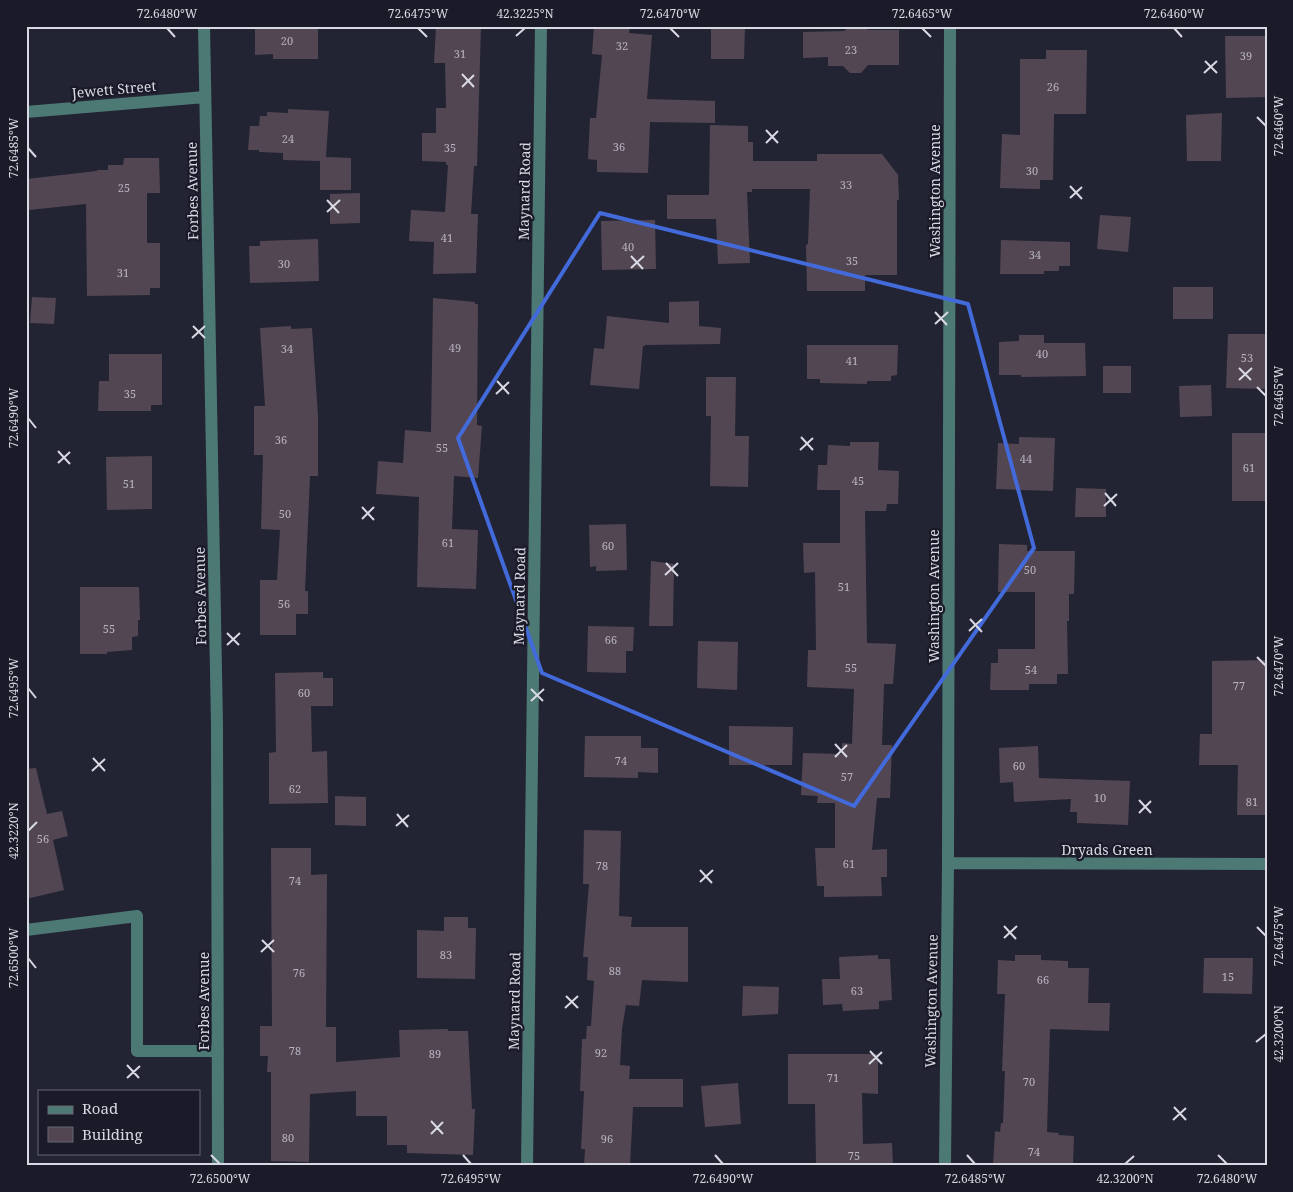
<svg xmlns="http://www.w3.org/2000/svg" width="1293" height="1192" viewBox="0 0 1293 1192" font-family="'Noto Serif',serif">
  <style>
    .building { fill: #534653 }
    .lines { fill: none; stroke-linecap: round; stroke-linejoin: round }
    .minor { stroke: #4d7975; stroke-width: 12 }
    .marked { fill: none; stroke: #426ada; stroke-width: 4; stroke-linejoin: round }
    .ticks { fill: none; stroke: #d8d9e3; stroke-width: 2 }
    .labels { text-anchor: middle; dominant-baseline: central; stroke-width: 4.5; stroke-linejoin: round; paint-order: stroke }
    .number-label { font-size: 11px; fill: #b7b4bf }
    .street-label { font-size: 14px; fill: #d8d9e3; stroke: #1a1a29 }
    .neatline { fill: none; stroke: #d8d9e3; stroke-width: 2 }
    .ticks-label { font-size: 12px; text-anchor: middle; fill: #d8d9e3 }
  </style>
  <rect width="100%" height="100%" fill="#232433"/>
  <!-- building -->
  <path class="building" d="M 255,26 L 318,26 L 318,59 L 273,59 L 273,54 L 255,55 Z
    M 436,26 L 481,26 L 477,166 L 474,166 L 471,214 L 478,214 L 476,273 L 433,274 L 434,242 L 409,241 L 411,210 L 445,212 L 448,165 L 446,165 L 446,162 L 422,161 L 422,133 L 436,133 L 436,108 L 446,108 L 445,63 L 434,63 Z
    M 594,26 L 630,26 L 629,33 L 652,35 L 647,99 L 715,101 L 715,123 L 650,122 L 648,173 L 597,172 L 597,160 L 588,159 L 590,118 L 596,118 L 602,55 L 592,54 Z
    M 711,26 L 745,26 L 744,59 L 711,59 Z
    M 850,26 L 864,26 L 868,30 L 899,30 L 899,65 L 868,65 L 861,73 L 850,73 L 843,66 L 828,66 L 828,57 L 803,58 L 803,32 L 844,31 Z
    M 1225,36 L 1267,36 L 1267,97 L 1226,98 Z
    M 1046,50 L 1087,50 L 1086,114 L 1054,114 L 1053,180 L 1040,180 L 1040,189 L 1000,188 L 1002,134 L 1020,135 L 1020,59 L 1046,59 Z
    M 288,109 L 329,111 L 326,157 L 351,158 L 351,190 L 320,190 L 320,161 L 283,160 L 283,153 L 259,152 L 259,150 L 248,150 L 250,126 L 259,126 L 260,116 L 267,116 L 267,112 L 288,113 Z
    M 1222,113 L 1221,161 L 1187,161 L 1186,115 Z
    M 710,125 L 748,126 L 748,142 L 753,142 L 753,161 L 817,161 L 817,154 L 882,154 L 898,175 L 899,200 L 897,200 L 897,275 L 865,275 L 865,291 L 807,291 L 806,245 L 808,244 L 810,189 L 752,189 L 752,192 L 747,192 L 750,263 L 718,264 L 716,219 L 667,219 L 667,195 L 709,195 Z
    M 124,158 L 159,158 L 160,193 L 147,193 L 147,243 L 160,243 L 160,288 L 150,288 L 150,295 L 87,296 L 86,204 L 29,210 L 26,179 L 97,171 L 97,170 L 108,170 L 108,165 L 123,165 Z
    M 360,193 L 360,223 L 330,224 L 330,194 Z
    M 1100,215 L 1131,217 L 1128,252 L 1097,249 Z
    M 655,220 L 656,269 L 602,270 L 601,221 Z
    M 318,239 L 319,281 L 250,283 L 249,246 L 260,246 L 260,241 Z
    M 1001,240 L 1070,242 L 1070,266 L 1059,266 L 1059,271 L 1044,271 L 1044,274 L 1000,274 Z
    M 1173,287 L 1213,287 L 1213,319 L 1173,319 Z
    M 32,297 L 56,298 L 54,324 L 30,323 Z
    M 433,298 L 475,302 L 475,304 L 478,304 L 477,425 L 482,426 L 478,478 L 454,476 L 452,529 L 478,530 L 476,589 L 417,587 L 419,497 L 376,494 L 378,461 L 403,463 L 405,430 L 431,432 Z
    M 699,301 L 699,326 L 721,328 L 720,344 L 645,345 L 645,346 L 643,346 L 639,389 L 590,385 L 594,348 L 604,349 L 607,316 L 669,323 L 669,302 Z
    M 291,326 L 291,329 L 312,328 L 318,416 L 318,476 L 310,476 L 305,591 L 308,591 L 308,614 L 296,614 L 296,635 L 260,635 L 260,580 L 277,580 L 280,530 L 261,529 L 263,455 L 254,455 L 254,406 L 265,406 L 260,328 Z
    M 1228,334 L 1267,334 L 1267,389 L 1226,388 Z
    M 1019,335 L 1044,335 L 1044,343 L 1085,343 L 1086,376 L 1021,377 L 1021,375 L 999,375 L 999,342 L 1019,341 Z
    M 807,345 L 898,345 L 897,375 L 891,376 L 891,381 L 867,381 L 867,384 L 820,383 L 820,379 L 807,379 Z
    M 109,354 L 162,354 L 162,405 L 151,405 L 151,411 L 98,411 L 99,381 L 109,381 Z
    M 1103,366 L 1131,366 L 1131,393 L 1103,393 Z
    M 706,377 L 736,377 L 735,436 L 749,436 L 748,487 L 710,486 L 711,416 L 706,416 Z
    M 1211,385 L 1212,416 L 1180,417 L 1179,386 Z
    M 1232,433 L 1267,433 L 1267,501 L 1232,501 Z
    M 1019,437 L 1055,438 L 1053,491 L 996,489 L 998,443 L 1019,444 Z
    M 850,442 L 879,442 L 878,470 L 899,471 L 898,504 L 887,504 L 886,511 L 865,511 L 867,643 L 896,644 L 893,684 L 884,684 L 882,745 L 892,745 L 890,798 L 877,798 L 872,850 L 887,849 L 887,877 L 881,877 L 882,896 L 824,897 L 824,886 L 817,886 L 815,848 L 835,848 L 835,803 L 817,803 L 818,796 L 801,795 L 803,753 L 842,754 L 842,743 L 852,744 L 854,689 L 807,687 L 808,650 L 816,650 L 815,572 L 804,573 L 803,543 L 840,543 L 840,490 L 817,490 L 818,465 L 827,465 L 828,445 L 850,446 Z
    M 152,456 L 152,509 L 107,510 L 106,457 Z
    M 1076,488 L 1106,489 L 1106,517 L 1075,517 Z
    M 626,524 L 627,570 L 596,571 L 596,566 L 590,567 L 589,525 Z
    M 999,544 L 1027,545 L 1027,551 L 1075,551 L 1074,594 L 1069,594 L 1069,621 L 1067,621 L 1068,674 L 1057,674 L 1057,684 L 1029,684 L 1029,690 L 990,690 L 991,663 L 998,663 L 998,649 L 1035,649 L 1035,592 L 998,592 Z
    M 651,561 L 674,564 L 673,626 L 649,626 Z
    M 80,587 L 139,587 L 140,620 L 138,620 L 138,636 L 132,637 L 132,650 L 107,652 L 107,654 L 80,654 Z
    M 588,626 L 634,627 L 633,651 L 626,651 L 626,673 L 587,672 Z
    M 698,641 L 738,642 L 737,690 L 697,688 Z
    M 1267,660 L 1267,815 L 1237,815 L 1238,765 L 1199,765 L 1200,734 L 1212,734 L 1212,661 Z
    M 323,672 L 323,678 L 333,678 L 333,706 L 311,706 L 312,752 L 327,751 L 328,803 L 269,804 L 269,753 L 276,752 L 275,673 Z
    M 729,726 L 793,727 L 792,765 L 729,765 Z
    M 585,736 L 641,736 L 641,748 L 658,748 L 658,773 L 638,772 L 638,778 L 584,777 Z
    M 1038,746 L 1039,778 L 1130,781 L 1128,825 L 1077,823 L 1077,812 L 1070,812 L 1071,799 L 1014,802 L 1013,782 L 1000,783 L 999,748 Z
    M 36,768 L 47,814 L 62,811 L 68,836 L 53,840 L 64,890 L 26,899 L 26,769 Z
    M 335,796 L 366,797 L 366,826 L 335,825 Z
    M 584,830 L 621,831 L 619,916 L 632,917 L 631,927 L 688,927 L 688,982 L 642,980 L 639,1006 L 626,1005 L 622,1029 L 620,1065 L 630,1066 L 629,1079 L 683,1079 L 683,1107 L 633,1107 L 630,1166 L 584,1166 L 585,1149 L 581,1149 L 584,1091 L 580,1091 L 582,1039 L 586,1039 L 587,1026 L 591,1026 L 594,981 L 587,980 L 588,957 L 583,957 L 589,884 L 583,884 Z
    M 271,848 L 311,848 L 311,875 L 327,874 L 326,1027 L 336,1027 L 336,1062 L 400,1057 L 399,1030 L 448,1029 L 448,1031 L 468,1031 L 472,1109 L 475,1109 L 473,1155 L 407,1153 L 407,1145 L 387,1145 L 387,1116 L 356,1116 L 356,1091 L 310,1094 L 309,1162 L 271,1161 L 271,1072 L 267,1072 L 268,1056 L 260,1056 L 260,1026 L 272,1026 Z
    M 444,917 L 468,917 L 468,928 L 476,928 L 475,979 L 417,978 L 417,930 L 444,931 Z
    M 878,955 L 878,959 L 890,959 L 892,1000 L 879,1001 L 879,1009 L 843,1011 L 842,1004 L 823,1005 L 822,979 L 840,979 L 839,957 Z
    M 1015,955 L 1041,955 L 1041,960 L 1068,961 L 1068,968 L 1089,968 L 1088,1003 L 1110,1003 L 1109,1031 L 1050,1029 L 1047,1132 L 1059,1133 L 1058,1135 L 1074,1136 L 1073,1166 L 993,1166 L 995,1131 L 1000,1132 L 1001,1123 L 1003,1123 L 1005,1071 L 1002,1071 L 1005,994 L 997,994 L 998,960 L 1015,961 Z
    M 1204,958 L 1253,958 L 1252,994 L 1203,993 Z
    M 743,986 L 779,987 L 778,1014 L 742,1016 Z
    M 788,1054 L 878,1054 L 878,1094 L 862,1093 L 863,1144 L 892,1143 L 893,1166 L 816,1166 L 815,1104 L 788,1104 Z
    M 738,1083 L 741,1124 L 705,1127 L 701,1086 Z"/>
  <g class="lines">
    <!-- minor -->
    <path class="minor" d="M 204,26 L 217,725 L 218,1166
      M 26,112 L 205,97
      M 948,863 L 1267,864
      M 26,930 L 137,916 L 137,1051 L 218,1051
      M 527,1166 L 541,26
      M 945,1166 L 948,863 L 950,26"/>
  </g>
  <!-- marked area -->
  <path class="marked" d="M 600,213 L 968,304 L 1034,548 L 854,806 L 542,673 L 458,438 Z"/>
  <!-- ticks -->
  <path class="ticks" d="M 167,28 L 175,37M 418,28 L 427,37M 670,28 L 679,37M 922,28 L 931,37M 1174,28 L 1182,37M 516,36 L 525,28M 1205,61 L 1217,73M 1204,73 L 1217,61M 462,74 L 474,87M 462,87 L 474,75M 1257,117 L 1266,126M 766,130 L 778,143M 766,143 L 778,131M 28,148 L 36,157M 1070,186 L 1082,199M 1070,198 L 1082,187M 327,200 L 339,213M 327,212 L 340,200M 631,256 L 643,269M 631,268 L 644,256M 935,312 L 947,325M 935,324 L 948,312M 193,326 L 205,338M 192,338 L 205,326M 1239,368 L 1251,380M 1239,380 L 1252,368M 497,381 L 509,394M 1257,387 L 1266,396M 496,394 L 509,382M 28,418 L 36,428M 801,437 L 813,450M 800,450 L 813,438M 58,451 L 70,464M 58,463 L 70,452M 1105,493 L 1116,506M 1104,506 L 1117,494M 362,507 L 374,520M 362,519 L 374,507M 666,563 L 678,576M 665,575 L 678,563M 970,619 L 982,632M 969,631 L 982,619M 227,633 L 239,645M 227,645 L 240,633M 1257,657 L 1266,666M 28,688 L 36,698M 531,689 L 543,701M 531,701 L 544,689M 835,744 L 847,757M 835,757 L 847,745M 93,758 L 105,771M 92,771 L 105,759M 1139,800 L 1151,813M 1139,813 L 1151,801M 397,814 L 408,827M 396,826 L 409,815M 28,831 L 37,822M 700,870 L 712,883M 700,882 L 713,870M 1004,926 L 1016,939M 1257,927 L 1266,936M 1004,938 L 1017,926M 262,940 L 274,952M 261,952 L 274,940M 28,958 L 36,968M 566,996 L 578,1008M 565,1008 L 578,996M 1256,1042 L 1266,1034M 870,1051 L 882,1064M 869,1064 L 882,1052M 127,1065 L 139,1078M 127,1078 L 140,1066M 1174,1107 L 1186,1120M 1173,1120 L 1186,1108M 431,1121 L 443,1134M 431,1134 L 443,1122M 211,1155 L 220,1164M 463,1155 L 471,1164M 715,1155 L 723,1164M 967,1155 L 975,1164M 1218,1155 L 1227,1164M 1125,1164 L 1134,1156"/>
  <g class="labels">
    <!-- number labels -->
    <g class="number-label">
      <text x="287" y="40">20</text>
      <text x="622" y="45">32</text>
      <text x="851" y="49">23</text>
      <text x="460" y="53">31</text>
      <text x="1246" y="55">39</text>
      <text x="1053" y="86">26</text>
      <text x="288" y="138">24</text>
      <text x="619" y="146">36</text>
      <text x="450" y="147">35</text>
      <text x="1032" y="170">30</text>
      <text x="846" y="184">33</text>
      <text x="124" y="187">25</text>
      <text x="447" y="237">41</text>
      <text x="628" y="246">40</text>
      <text x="1035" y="254">34</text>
      <text x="852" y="260">35</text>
      <text x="284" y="263">30</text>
      <text x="123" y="272">31</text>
      <text x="455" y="347">49</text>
      <text x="287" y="348">34</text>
      <text x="1042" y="353">40</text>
      <text x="1247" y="357">53</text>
      <text x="852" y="360">41</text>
      <text x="130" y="393">35</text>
      <text x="281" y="439">36</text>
      <text x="442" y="447">55</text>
      <text x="1026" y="458">44</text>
      <text x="1249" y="467">61</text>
      <text x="858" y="480">45</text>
      <text x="129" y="483">51</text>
      <text x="285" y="513">50</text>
      <text x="448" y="542">61</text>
      <text x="608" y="545">60</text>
      <text x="1030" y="569">50</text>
      <text x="844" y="586">51</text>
      <text x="284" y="603">56</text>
      <text x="109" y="628">55</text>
      <text x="611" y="639">66</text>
      <text x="851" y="667">55</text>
      <text x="1031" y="669">54</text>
      <text x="1239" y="685">77</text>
      <text x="304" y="692">60</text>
      <text x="621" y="760">74</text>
      <text x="1019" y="765">60</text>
      <text x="847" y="776">57</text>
      <text x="295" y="788">62</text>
      <text x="1100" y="797">10</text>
      <text x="1252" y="801">81</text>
      <text x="43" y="838">56</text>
      <text x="849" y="863">61</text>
      <text x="602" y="865">78</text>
      <text x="295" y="880">74</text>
      <text x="446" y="954">83</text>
      <text x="615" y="970">88</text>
      <text x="299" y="972">76</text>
      <text x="1228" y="976">15</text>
      <text x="1043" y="979">66</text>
      <text x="857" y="990">63</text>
      <text x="295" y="1050">78</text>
      <text x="601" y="1052">92</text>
      <text x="435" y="1053">89</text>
      <text x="833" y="1077">71</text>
      <text x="1029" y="1081">70</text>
      <text x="288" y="1137">80</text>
      <text x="607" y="1138">96</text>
      <text x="1034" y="1151">74</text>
      <text x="854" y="1155">75</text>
    </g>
    <!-- street labels -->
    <g class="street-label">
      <text transform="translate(114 89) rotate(-5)">Jewett Street</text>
      <text transform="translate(192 191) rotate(-91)">Forbes Avenue</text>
      <text transform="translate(524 191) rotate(-89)">Maynard Road</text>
      <text transform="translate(934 191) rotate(-90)">Washington Avenue</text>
      <text transform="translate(200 596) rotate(-91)">Forbes Avenue</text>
      <text transform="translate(519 596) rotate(-89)">Maynard Road</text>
      <text transform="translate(933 596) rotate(-90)">Washington Avenue</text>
      <text x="1107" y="849">Dryads Green</text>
      <text transform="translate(203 1001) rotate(-90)">Forbes Avenue</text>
      <text transform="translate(514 1001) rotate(-89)">Maynard Road</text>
      <text transform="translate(931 1001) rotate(-89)">Washington Avenue</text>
    </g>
  </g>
  <!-- border -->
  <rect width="1293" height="1192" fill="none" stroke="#1a1a29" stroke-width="55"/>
  <!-- legend -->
  <rect x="38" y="1090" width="162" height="65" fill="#1a1a29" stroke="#666673"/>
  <rect x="48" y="1106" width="25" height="8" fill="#4d7975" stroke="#666673"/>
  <text x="82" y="1114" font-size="15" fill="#d8d9e3">Road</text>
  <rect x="48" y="1127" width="25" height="15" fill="#534653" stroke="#666673"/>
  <text x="82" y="1140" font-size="15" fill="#d8d9e3">Building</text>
  <rect x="28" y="28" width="1238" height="1136" class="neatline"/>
  <g class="ticks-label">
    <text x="167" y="18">72.6480°W</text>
    <text x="418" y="18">72.6475°W</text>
    <text x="525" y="18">42.3225°N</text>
    <text x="670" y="18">72.6470°W</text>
    <text x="922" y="18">72.6465°W</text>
    <text x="1174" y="18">72.6460°W</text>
    <text transform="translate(1279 126) rotate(-90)" y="4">72.6460°W</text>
    <text transform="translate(14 148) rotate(-90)" y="4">72.6485°W</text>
    <text transform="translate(1279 396) rotate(-90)" y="4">72.6465°W</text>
    <text transform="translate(14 418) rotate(-90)" y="4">72.6490°W</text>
    <text transform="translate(1279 666) rotate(-90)" y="4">72.6470°W</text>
    <text transform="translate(14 688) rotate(-90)" y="4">72.6495°W</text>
    <text transform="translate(14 831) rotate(-90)" y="4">42.3220°N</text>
    <text transform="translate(1279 936) rotate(-90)" y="4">72.6475°W</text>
    <text transform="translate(14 958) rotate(-90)" y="4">72.6500°W</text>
    <text transform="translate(1279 1034) rotate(-90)" y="4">42.3200°N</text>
    <text x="220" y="1183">72.6500°W</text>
    <text x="471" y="1183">72.6495°W</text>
    <text x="723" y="1183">72.6490°W</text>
    <text x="975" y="1183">72.6485°W</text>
    <text x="1125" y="1183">42.3200°N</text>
    <text x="1227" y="1183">72.6480°W</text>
  </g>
</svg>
